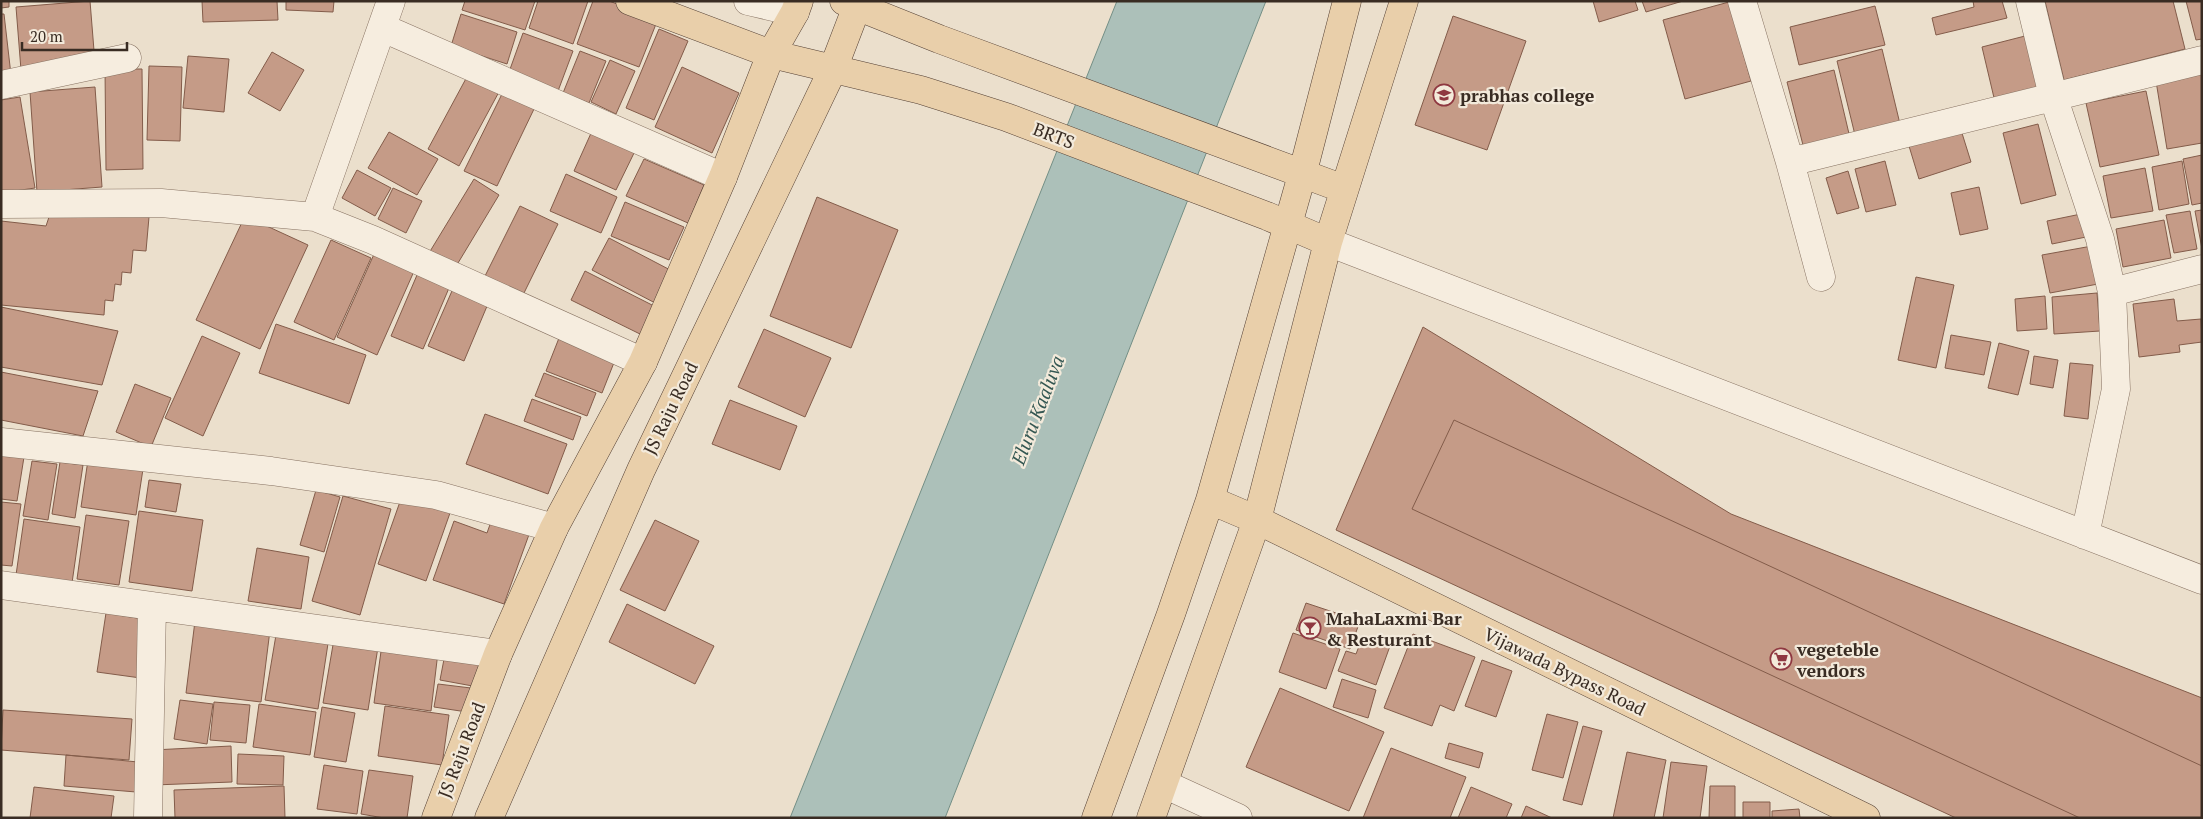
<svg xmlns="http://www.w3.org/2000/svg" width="2203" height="819" viewBox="0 0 2203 819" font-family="'PT Serif',serif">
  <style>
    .water { fill: #acc0b9; stroke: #738e85 }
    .building { fill: #c59b87; stroke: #835c4a }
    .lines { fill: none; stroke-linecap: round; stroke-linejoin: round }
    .minor-casing { stroke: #877262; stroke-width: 29 }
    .major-casing { stroke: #554135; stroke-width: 29 }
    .minor { stroke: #f6eddf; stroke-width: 28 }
    .major { stroke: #e9cfaa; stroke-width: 28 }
    .labels { text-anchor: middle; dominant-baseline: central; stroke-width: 4.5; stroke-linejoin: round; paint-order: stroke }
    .poi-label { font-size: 18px; font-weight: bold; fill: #392c23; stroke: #f3eadb; text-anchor: start }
    .street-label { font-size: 18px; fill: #392c23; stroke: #f3eadb }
    .water-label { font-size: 19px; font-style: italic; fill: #345752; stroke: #f3eadb }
  </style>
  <rect width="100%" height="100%" fill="#ebdfcc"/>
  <!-- water -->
  <path class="water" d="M 1117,1 L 1266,1 L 945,818 L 790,818 Z"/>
  <!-- building -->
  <path class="building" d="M 1,1 L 9,1 L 9,7 L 1,8 Z
    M 90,1 L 95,63 L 21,70 L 16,7 Z
    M 202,1 L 277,1 L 278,20 L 203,22 Z
    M 286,1 L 334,1 L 333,12 L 286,10 Z
    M 465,1 L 535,1 L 525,30 L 462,10 Z
    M 538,1 L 588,1 L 573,44 L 529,28 Z
    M 593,1 L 609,1 L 658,19 L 639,67 L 577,44 Z
    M 1593,1 L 1635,1 L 1638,10 L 1599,22 Z
    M 1642,1 L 1683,1 L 1646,12 Z
    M 1973,1 L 2002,1 L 2007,18 L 1936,35 L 1932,18 L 1974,7 Z
    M 2045,1 L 2173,1 L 2185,49 L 2064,80 Z
    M 2186,1 L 2202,1 L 2202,39 L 2196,40 Z
    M 1729,2 L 1751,81 L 1685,99 L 1663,20 Z
    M 1875,6 L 1885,45 L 1799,65 L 1790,27 Z
    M 1,14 L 4,14 L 11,75 L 1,76 Z
    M 461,14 L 517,32 L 507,64 L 451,46 Z
    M 1453,16 L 1526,41 L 1487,150 L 1415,125 Z
    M 659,29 L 688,41 L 654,120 L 626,108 Z
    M 523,33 L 573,51 L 558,91 L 509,72 Z
    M 2025,36 L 2038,91 L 1995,102 L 1982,47 Z
    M 1882,49 L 1900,124 L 1855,135 L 1837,61 Z
    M 580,51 L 606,61 L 589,103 L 563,93 Z
    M 272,52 L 304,70 L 280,111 L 248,93 Z
    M 188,56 L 229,59 L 224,112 L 183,108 Z
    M 610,60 L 635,71 L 616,114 L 591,102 Z
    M 149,66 L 182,67 L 180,141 L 147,140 Z
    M 682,67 L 739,93 L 712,153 L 655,127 Z
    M 105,69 L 142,69 L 143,169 L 106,170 Z
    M 1834,70 L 1850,138 L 1804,149 L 1787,82 Z
    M 469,73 L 500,90 L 459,166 L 428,149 Z
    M 2202,74 L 2202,143 L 2167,149 L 2156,81 Z
    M 95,87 L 102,187 L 37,192 L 30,92 Z
    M 2146,91 L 2159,155 L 2100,167 L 2086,103 Z
    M 502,94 L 534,109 L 497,186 L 464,171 Z
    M 20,97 L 35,188 L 1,193 L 1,100 Z
    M 2038,124 L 2056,195 L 2021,204 L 2003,133 Z
    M 1961,130 L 1971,162 L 1919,179 L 1909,146 Z
    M 592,131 L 635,151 L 616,190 L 574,171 Z
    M 389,132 L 438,159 L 417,195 L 368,168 Z
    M 2202,155 L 2202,203 L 2192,205 L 2183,159 Z
    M 644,159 L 704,185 L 688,223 L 626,196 Z
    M 1885,161 L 1896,205 L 1866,212 L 1855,169 Z
    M 2182,161 L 2189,204 L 2159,210 L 2152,167 Z
    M 2145,168 L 2153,211 L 2111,218 L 2103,176 Z
    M 357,170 L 391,188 L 375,216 L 342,198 Z
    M 1848,171 L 1859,208 L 1837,214 L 1826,178 Z
    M 566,174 L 617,197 L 601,233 L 550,211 Z
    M 474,179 L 499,195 L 455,268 L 429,253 Z
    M 1979,187 L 1988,229 L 1960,235 L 1951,193 Z
    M 393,188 L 422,201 L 406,233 L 378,219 Z
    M 817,197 L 898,230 L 851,348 L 770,316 Z
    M 625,202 L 684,227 L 669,260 L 611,236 Z
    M 520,206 L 558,224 L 523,295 L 485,276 Z
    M 2202,210 L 2202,249 L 2195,211 Z
    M 2190,211 L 2197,249 L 2174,253 L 2166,215 Z
    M 50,214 L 149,217 L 146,251 L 133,250 L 131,273 L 122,272 L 121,285 L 115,284 L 113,301 L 105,300 L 104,315 L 1,305 L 1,221 L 46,226 Z
    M 2081,214 L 2086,237 L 2052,244 L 2047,221 Z
    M 245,216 L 308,245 L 260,349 L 196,320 Z
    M 2164,220 L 2171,258 L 2123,267 L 2116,229 Z
    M 609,238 L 676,273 L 659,305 L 592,270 Z
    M 331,240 L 371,258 L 334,340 L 294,322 Z
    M 2092,246 L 2098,284 L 2050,293 L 2042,255 Z
    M 375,252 L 415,269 L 377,355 L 337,337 Z
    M 420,268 L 452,281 L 423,349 L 391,336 Z
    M 585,271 L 656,307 L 642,335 L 571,300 Z
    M 1916,277 L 1954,285 L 1936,368 L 1898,360 Z
    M 455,284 L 490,299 L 464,361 L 428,346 Z
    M 2097,293 L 2100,331 L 2054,334 L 2052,297 Z
    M 2045,296 L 2047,329 L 2017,331 L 2015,299 Z
    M 2174,299 L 2177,321 L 2201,319 L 2202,342 L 2179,345 L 2180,352 L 2139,357 L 2133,304 Z
    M 1,307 L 118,331 L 102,385 L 1,367 Z
    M 276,324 L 366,355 L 349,404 L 259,373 Z
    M 1423,327 L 1731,514 L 2202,698 L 2202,818 L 1956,818 L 1336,530 Z
    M 764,329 L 831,358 L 805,417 L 738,387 Z
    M 561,333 L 617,355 L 602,393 L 546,371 Z
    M 1951,335 L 1991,342 L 1984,375 L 1945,368 Z
    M 202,336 L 240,353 L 203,436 L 165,418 Z
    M 1999,343 L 2029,351 L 2018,395 L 1988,388 Z
    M 2034,356 L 2058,360 L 2053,388 L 2030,384 Z
    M 2070,363 L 2093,365 L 2088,419 L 2064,416 Z
    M 1,372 L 98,391 L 83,436 L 1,420 Z
    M 544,373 L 596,393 L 587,416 L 535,396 Z
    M 135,384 L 171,398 L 151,447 L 116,432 Z
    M 532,399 L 581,417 L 573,440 L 524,421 Z
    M 730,400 L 797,426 L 780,470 L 712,444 Z
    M 485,414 L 567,444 L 548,494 L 466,464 Z
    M 1454,420 L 2202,766 L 2202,818 L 2080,818 L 1412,509 Z
    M 1,454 L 24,457 L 17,501 L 1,499 Z
    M 88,460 L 143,469 L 136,515 L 81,507 Z
    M 32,461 L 57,464 L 48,520 L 23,516 Z
    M 60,462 L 83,465 L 75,518 L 52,514 Z
    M 149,480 L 181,484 L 176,512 L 145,507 Z
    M 316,490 L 340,497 L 324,552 L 300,545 Z
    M 343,496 L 391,509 L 360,615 L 312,601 Z
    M 402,496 L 450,513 L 426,581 L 378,564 Z
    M 1,502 L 21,504 L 12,566 L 1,565 Z
    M 139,511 L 203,520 L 192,591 L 129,582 Z
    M 86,515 L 129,521 L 119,585 L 77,579 Z
    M 493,516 L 531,529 L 504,604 L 433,580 L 454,521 L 487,533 Z
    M 24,519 L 80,527 L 72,583 L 16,575 Z
    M 655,520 L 699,541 L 665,611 L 620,590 Z
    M 257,548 L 309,557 L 301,609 L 248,601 Z
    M 1306,603 L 1360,621 L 1350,649 L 1296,630 Z
    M 627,604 L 714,646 L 695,684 L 609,642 Z
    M 106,613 L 156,621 L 148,679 L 97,672 Z
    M 195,621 L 270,630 L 261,702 L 186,693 Z
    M 277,629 L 329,637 L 318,709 L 265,700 Z
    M 1293,633 L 1340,649 L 1326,689 L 1279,672 Z
    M 1413,634 L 1475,657 L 1454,711 L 1440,705 L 1432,726 L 1384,708 Z
    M 1363,636 L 1390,646 L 1376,685 L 1338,671 L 1346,651 L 1356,654 Z
    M 334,639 L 378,647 L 368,710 L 323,703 Z
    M 382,644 L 438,652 L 431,711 L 374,703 Z
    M 445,654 L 483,660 L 478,687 L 440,680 Z
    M 1482,660 L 1512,671 L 1496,717 L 1465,706 Z
    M 1342,679 L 1376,690 L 1368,718 L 1333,707 Z
    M 438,684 L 471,688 L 467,712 L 434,707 Z
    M 1280,688 L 1384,732 L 1349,811 L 1246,767 Z
    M 180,700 L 213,704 L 207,744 L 174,739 Z
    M 214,702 L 250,705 L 246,743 L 210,740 Z
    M 259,704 L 316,712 L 310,755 L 253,747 Z
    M 385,706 L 449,715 L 442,765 L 378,756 Z
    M 322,707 L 355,713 L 346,762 L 314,757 Z
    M 3,710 L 132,719 L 129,760 L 1,750 Z
    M 1547,714 L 1578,722 L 1563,778 L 1532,770 Z
    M 1583,726 L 1602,731 L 1582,805 L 1563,800 Z
    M 1449,743 L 1483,753 L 1479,768 L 1445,758 Z
    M 231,746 L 232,782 L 154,785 L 153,750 Z
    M 1391,748 L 1466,777 L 1450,818 L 1363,818 Z
    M 1627,752 L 1666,760 L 1654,818 L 1613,818 Z
    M 238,754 L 284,756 L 283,785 L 237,784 Z
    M 66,755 L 138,762 L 136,792 L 64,786 Z
    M 1671,762 L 1707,766 L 1700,818 L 1663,818 Z
    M 324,765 L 363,771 L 357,814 L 317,809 Z
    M 369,770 L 413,776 L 407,818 L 384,818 L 361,814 Z
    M 284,786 L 285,818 L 175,818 L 174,790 Z
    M 1710,786 L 1735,786 L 1735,818 L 1709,818 Z
    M 34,787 L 114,796 L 111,818 L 30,818 Z
    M 1471,787 L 1512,804 L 1506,818 L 1458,818 Z
    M 1743,802 L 1770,802 L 1770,818 L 1743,818 Z
    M 1526,806 L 1552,818 L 1521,818 Z
    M 1799,809 L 1800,818 L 1772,818 L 1772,811 Z"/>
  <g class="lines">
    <!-- minor casing -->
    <g class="minor-casing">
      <path id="minor" d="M 748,1 L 795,12
        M 1742,1 L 1790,162 L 1821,277
        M 2030,1 L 2053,96 L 2100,239 L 2112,292 L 2116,389 L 2085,535
        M 383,28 L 723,177
        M 1,85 L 127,58
        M 1790,162 L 2202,60
        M 1,204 L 161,203 L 315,217 L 373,240 L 643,362
        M 315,217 L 391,1
        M 1328,242 L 2202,580
        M 2112,292 L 2202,269
        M 1,442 L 271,471 L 436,495 L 554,528
        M 1,585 L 498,654
        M 1164,784 L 1238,818
        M 148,818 L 152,606"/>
    </g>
    <!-- major casing -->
    <g class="major-casing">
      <path id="major" d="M 630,1 L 771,54 L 921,90 L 1006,117 L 1267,216 L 1328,242
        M 844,1 L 939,39 L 1344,189
        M 1210,500 L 1257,520 L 1866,818
        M 436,818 L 498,654 L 554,528 L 643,362 L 723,177 L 771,54 L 795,12 L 799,1
        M 489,818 L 641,470 L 833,69 L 859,1
        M 1096,818 L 1171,614 L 1210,500 L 1302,175 L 1347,1
        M 1151,818 L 1257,520 L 1328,242 L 1404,1"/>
    </g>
    <!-- minor -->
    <use href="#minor" class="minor"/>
    <!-- major -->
    <use href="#major" class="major"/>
  </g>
  <!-- icons -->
  <defs>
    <g id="university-ring" transform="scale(1.125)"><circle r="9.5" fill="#f3eadb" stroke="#8f3841" stroke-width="1.5"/><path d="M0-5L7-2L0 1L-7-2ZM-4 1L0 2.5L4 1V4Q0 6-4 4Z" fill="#8f3841"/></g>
    <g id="bar-ring" transform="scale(1.125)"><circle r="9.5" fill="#f3eadb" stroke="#8f3841" stroke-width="1.5"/><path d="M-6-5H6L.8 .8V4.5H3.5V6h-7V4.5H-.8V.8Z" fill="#8f3841"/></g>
    <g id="supermarket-ring" transform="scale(1.125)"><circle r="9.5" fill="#f3eadb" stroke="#8f3841" stroke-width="1.5"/><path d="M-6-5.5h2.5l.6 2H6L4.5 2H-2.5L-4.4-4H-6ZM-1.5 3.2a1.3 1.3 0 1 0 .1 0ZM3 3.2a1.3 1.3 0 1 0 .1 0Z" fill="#8f3841"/></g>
  </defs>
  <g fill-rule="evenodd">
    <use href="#university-ring" x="1444" y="95"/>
    <use href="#bar-ring" x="1310" y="628"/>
    <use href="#supermarket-ring" x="1781" y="659"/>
  </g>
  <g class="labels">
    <!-- poi labels -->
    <g class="poi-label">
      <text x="1460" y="95">prabhas college</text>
      <text x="1326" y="618">MahaLaxmi Bar<tspan x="1326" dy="21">&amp; Resturant</tspan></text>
      <text x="1797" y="649">vegeteble<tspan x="1797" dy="21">vendors</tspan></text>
    </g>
    <!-- street labels -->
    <g class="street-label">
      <text transform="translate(1054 135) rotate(21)">BRTS</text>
      <text transform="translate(670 408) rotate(-64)">JS Raju Road</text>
      <text transform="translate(1565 671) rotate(26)">Vijawada Bypass Road</text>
      <text transform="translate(461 750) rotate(-69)">JS Raju Road</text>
    </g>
    <!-- water labels -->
    <g class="water-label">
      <text transform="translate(1037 410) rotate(-69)">Eluru Kaaluva</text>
    </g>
  </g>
  <!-- border -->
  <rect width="2203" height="819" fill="none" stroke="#392c23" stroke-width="5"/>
  <!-- scale -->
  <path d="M22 42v8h105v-8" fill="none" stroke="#392c23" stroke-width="2.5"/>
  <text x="30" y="42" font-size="15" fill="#392c23" stroke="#f3eadb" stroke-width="4" paint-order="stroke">20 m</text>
</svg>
